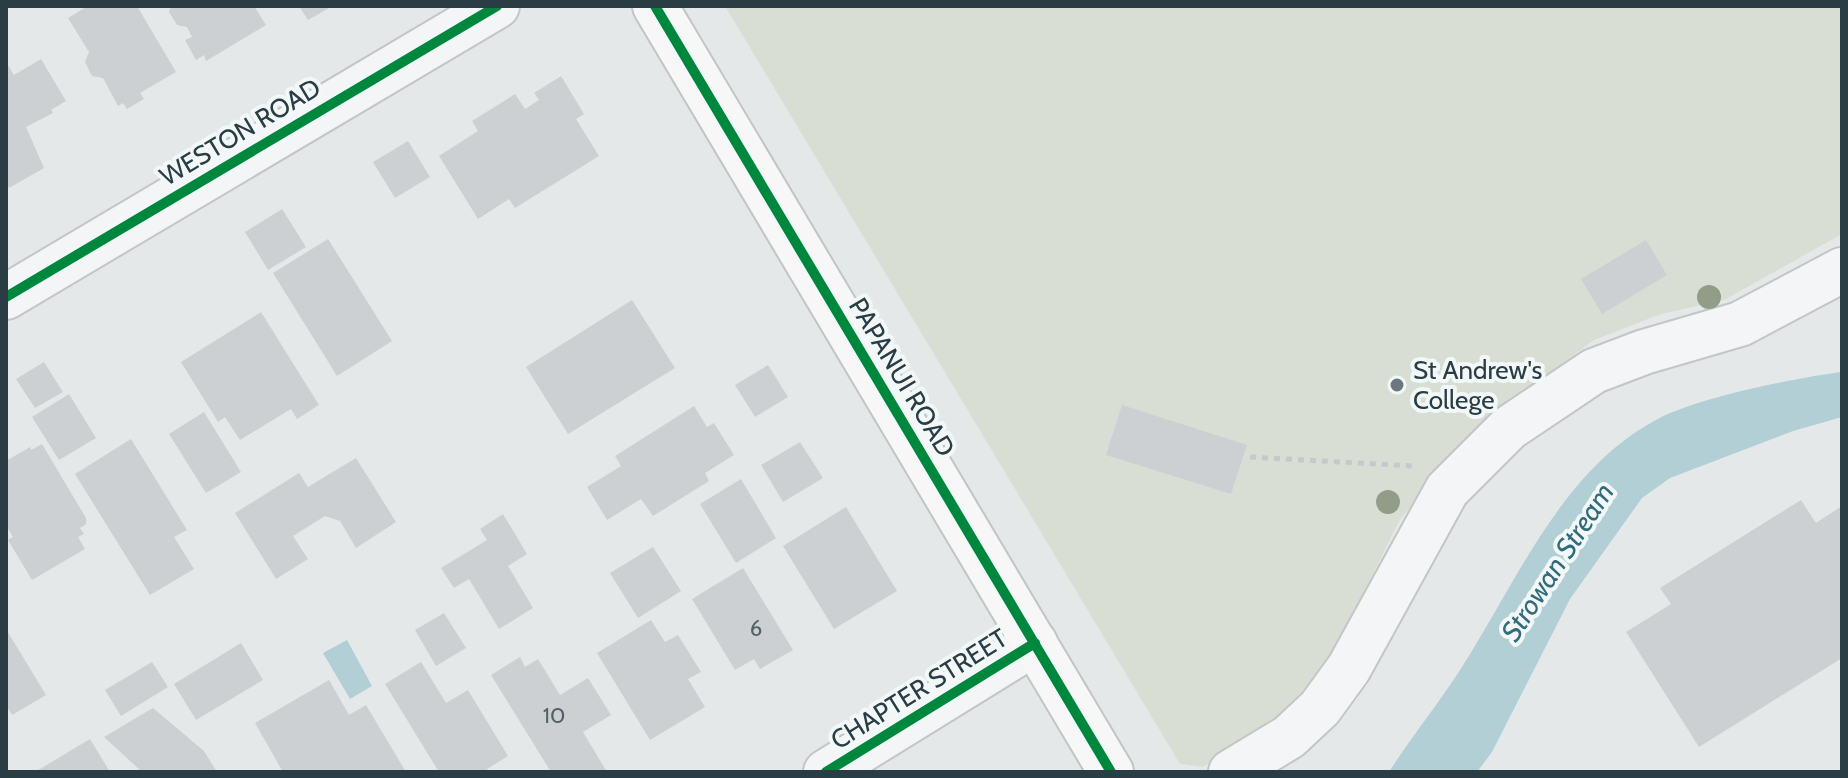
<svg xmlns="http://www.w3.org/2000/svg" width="1848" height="778" viewBox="0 0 1848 778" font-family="Cabin,sans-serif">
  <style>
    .green { fill: #d8ded4 }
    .water { fill: #b2cfd5 }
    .building { fill: #ccd0d2 }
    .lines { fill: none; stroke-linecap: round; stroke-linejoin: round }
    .minor-casing { stroke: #c2c6c7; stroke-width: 48 }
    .major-casing { stroke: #c0c5c7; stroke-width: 48 }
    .path { stroke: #c5c9cb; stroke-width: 5; stroke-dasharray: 6 6; stroke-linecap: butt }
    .minor { stroke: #f3f5f6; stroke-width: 44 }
    .major { stroke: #f7f7f7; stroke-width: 44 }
    .cycleway-casing { stroke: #f2f7f8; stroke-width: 15 }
    .cycleway { stroke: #00873e; stroke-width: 10 }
    .tree { fill: #919d87 }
    .poi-dot { fill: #6b787e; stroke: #f2f7f8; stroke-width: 3 }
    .labels { text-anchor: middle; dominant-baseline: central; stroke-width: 8; stroke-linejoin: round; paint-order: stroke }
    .number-label { font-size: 22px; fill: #536268 }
    .street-label { font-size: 26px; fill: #2a3c44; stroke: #f2f7f8 }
    .poi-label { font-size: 26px; fill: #2a3c44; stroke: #f2f7f8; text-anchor: start }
    .water-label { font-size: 28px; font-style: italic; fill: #326b79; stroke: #f2f7f8 }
  </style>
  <rect width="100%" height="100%" fill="#e4e8e9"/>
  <!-- green -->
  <path class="green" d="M 725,6 L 1842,6 L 1842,234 L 1724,300 L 1661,314 L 1594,340 L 1537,382 L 1472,437 L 1400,519 L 1348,625 L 1317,677 L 1268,725 L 1203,767 L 1180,764 Z"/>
  <!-- water -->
  <path class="water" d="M 1842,372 L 1842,417 L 1793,431 L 1670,478 L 1642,498 L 1570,599 L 1492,752 L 1477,772 L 1389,772 C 1412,736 1439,703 1462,667 C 1517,581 1561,472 1654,421 C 1694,398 1795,378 1842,372 Z
    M 347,640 L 372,686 L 350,699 L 323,653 Z"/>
  <!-- building -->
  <path class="building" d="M 88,6 L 137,6 L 176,72 L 140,93 L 144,99 L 127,109 L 123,103 L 118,106 L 103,78 L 92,76 L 85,62 L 89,52 L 68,18 Z
    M 171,6 L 254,6 L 266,25 L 206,61 L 204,55 L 196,60 L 185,40 L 192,37 L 187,27 L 177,25 L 169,12 Z
    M 299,6 L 327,6 L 329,8 L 308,20 Z
    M 41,59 L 66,101 L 51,110 L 53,113 L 26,127 L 44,168 L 9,188 L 6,182 L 6,62 L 14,75 Z
    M 561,76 L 584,114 L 576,119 L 599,156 L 515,208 L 509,199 L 478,219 L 439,156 L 478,131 L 472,121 L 515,94 L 525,109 L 539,100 L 534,93 Z
    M 408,141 L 430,177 L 395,198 L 373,162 Z
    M 282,209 L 306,247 L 268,270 L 245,232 Z
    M 328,239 L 392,341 L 337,376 L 273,273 Z
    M 1646,240 L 1667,275 L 1602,314 L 1581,279 Z
    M 632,300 L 675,368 L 568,434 L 526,367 Z
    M 261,312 L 319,405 L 297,419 L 291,409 L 240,440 L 225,417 L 218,422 L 181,362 Z
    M 44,362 L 63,392 L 35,408 L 16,379 Z
    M 768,365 L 788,397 L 755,417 L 735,385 Z
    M 69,394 L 96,438 L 59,460 L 32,417 Z
    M 1122,405 L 1247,445 L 1231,494 L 1106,455 Z
    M 694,406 L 707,427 L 714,423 L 734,455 L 705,473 L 709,481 L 653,516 L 641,499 L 607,520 L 587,487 L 621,466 L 615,456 Z
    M 204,412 L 241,472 L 206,493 L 169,434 Z
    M 131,439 L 187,530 L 174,537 L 194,569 L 150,595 L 75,474 Z
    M 800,442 L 823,478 L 783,502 L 761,465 Z
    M 42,444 L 86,518 L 86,524 L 80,528 L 84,534 L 78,537 L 85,549 L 32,580 L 8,540 L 13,537 L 6,525 L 6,461 L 30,447 L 31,450 Z
    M 356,458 L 396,522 L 356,548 L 340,521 L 325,516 L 293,536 L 308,559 L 276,579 L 235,513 L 299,473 L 308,487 Z
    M 741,479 L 776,538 L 736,563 L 700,504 Z
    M 1801,500 L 1816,523 L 1842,506 L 1842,658 L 1699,747 L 1626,632 L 1671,604 L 1660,588 Z
    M 846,507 L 897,591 L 834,629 L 783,546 Z
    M 503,514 L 527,554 L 508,566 L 533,608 L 499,629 L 469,579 L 454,588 L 441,568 L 487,540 L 480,529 Z
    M 653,547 L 681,591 L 638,618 L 610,573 Z
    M 743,568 L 793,650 L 760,669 L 754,659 L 735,670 L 692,599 Z
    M 444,613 L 466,648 L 436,666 L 415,630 Z
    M 651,620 L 665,642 L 678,635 L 701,672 L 688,679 L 705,707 L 650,740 L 597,653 Z
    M 6,629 L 46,695 L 12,715 L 6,705 Z
    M 241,643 L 263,680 L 196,720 L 174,684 Z
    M 520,657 L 525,667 L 538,659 L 560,695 L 588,678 L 611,715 L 583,732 L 607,772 L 551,772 L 491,675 Z
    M 152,662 L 168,687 L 121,716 L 105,690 Z
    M 421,662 L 446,703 L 468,690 L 508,756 L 487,769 L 489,772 L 439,772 L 385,684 Z
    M 329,680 L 349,715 L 366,705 L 406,772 L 283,772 L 255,723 Z
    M 153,708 L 204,751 L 217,772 L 142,772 L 104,737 Z
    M 90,739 L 110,772 L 35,772 Z"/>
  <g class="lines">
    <!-- minor casing -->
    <g class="minor-casing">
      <path id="minor" d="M 6,297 L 497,6
        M 826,772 L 1035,643
        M 1231,772 L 1289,737 L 1320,708 L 1349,668 L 1447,490 L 1509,428 L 1594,371 L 1644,352 L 1740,324 L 1842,270"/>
    </g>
    <!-- major casing -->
    <g class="major-casing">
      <path id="major" d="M 655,6 L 1111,772"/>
    </g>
    <!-- path -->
    <path class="path" d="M 1250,457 L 1413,466"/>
    <!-- minor -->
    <use href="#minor" class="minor"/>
    <!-- major -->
    <use href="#major" class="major"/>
    <!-- cycleway casing -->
    <g class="cycleway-casing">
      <path id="cycleway" d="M 655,6 L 1111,772
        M 6,297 L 497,6
        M 826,772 L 1035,643"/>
    </g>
    <!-- cycleway -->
    <use href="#cycleway" class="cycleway"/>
  </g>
  <!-- trees -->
  <g class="tree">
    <circle cx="1709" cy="297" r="12"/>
    <circle cx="1388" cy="502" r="12"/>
  </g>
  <!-- markers -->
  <circle class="poi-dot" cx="1397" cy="385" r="8"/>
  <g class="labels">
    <!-- number labels -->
    <g class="number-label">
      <text x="756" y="628">6</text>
      <text x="554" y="715">10</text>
    </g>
    <!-- street labels -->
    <g class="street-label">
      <text transform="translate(240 132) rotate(-31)">WESTON ROAD</text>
      <text transform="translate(902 377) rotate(59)">PAPANUI ROAD</text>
      <text transform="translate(919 689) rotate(-32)">CHAPTER STREET</text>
    </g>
    <!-- poi labels -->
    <g class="poi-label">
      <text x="1413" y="370">St Andrew's<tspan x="1413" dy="30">College</tspan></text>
    </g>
    <!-- water labels -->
    <g class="water-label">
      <text transform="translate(1557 562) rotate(-57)">Strowan Stream</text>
    </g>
  </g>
  <!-- border -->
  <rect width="1848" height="778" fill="none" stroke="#2a3c44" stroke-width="16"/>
</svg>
